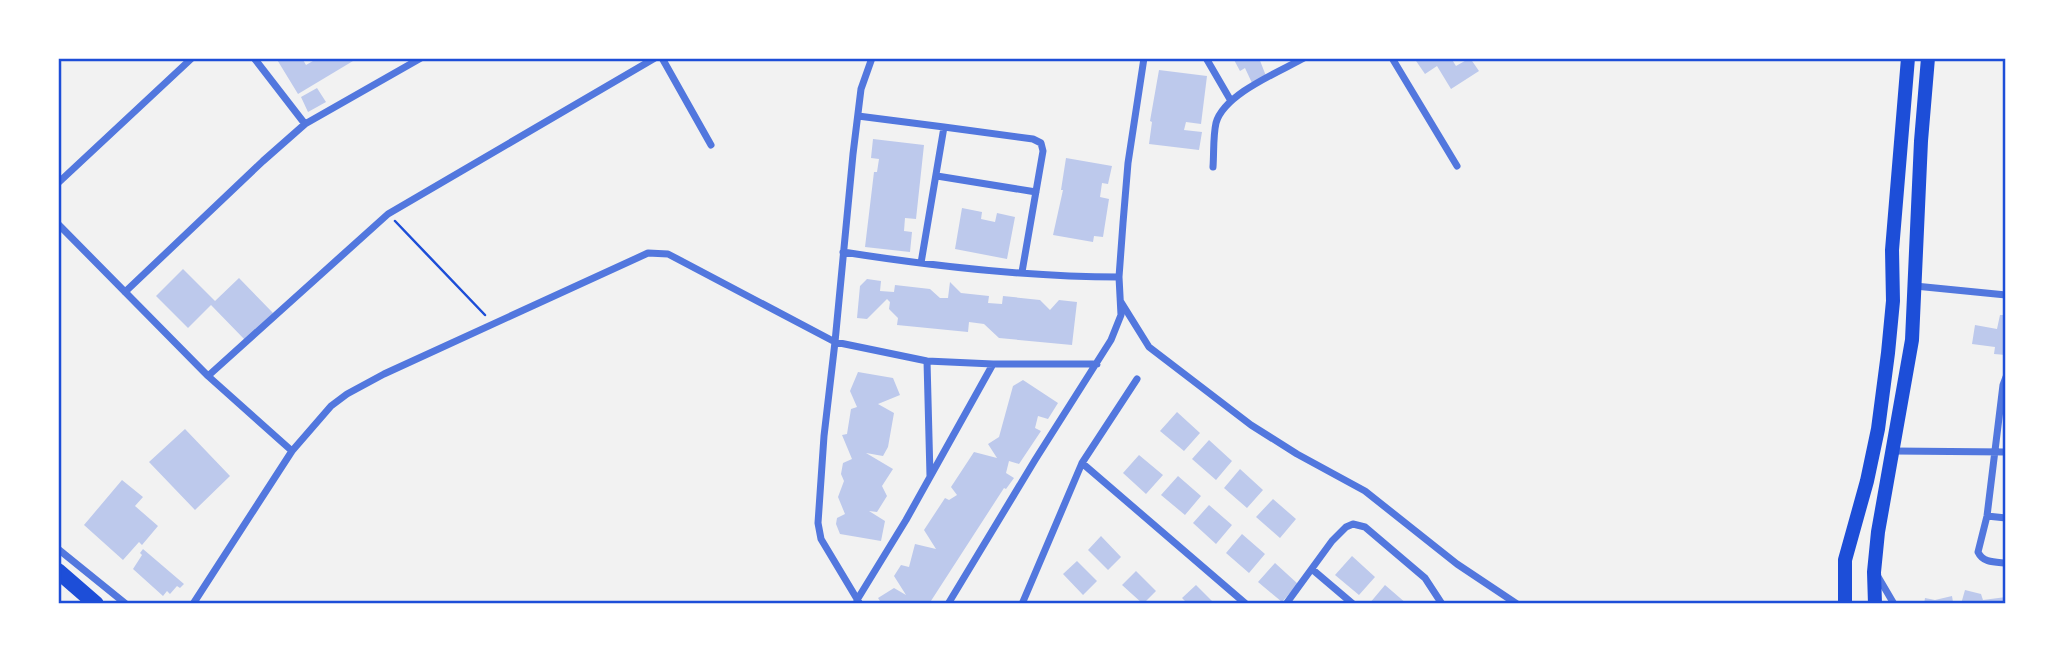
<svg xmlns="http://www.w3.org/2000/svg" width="2064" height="662" viewBox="0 0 2064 662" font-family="'Varela Round',sans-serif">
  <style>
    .building { fill: #bdc9ec }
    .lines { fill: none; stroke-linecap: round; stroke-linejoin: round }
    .path { stroke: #1d4ed8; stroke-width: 2.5 }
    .minor { stroke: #5277de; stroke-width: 7 }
    .secondary { stroke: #1d4ed8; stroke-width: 14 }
    .trunk { stroke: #1d4ed8; stroke-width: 16 }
    .neatline { fill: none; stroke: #1d4ed8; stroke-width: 2.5 }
  </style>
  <rect width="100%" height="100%" fill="#f2f2f2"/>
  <!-- building -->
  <path class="building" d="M 276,58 L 302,58 L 306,65 L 318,58 L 358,58 L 298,94 Z
    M 1233,58 L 1259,58 L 1266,76 L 1252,83 L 1245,68 L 1240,71 Z
    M 1414,58 L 1451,58 L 1456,66 L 1470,58 L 1479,71 L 1451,89 L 1437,66 L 1425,74 Z
    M 1159,70 L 1207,76 L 1201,124 L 1186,122 L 1184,130 L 1202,132 L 1199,150 L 1149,144 L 1152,122 L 1150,121 Z
    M 317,88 L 326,102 L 308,112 L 301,97 Z
    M 873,139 L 924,145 L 916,219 L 905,218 L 904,231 L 912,232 L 910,252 L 865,247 L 874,172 L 877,172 L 879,159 L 871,158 Z
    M 1066,158 L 1112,166 L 1108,184 L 1102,183 L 1100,197 L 1109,199 L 1103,237 L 1094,236 L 1093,242 L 1053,235 L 1063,190 L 1061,190 Z
    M 962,208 L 982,212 L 981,219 L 995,222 L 997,213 L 1015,217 L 1007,259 L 955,249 Z
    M 183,269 L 215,301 L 239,278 L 273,313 L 245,340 L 211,305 L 188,328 L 156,296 Z
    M 867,279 L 881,281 L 880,291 L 894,292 L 895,285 L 930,289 L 940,298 L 948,298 L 950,282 L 961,293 L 989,296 L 988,303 L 1002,304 L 1003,296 L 1040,300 L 1050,310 L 1059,300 L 1077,302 L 1072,345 L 999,338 L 984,324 L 969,322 L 968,332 L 897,325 L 898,318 L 889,309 L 890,302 L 887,299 L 867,319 L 857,318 L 860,286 Z
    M 2000,315 L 2006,315 L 2006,355 L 1994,354 L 1995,347 L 1972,344 L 1975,325 L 1997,329 Z
    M 858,372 L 893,378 L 900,395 L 878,404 L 894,413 L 888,447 L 883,456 L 866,453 L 893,469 L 882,486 L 887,496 L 877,512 L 869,511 L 885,521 L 881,541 L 840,534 L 836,524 L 837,518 L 845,514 L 838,497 L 844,481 L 841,474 L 843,463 L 852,459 L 842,435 L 847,434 L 851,409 L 857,407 L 850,391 Z
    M 1023,380 L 1058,403 L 1048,419 L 1038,416 L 1035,428 L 1041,431 L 1019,464 L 1009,461 L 1006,473 L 1014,478 L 1006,489 L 1004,488 L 929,604 L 882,604 L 878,598 L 894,588 L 906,595 L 894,576 L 901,565 L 909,567 L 915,544 L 936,549 L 924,530 L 945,498 L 949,500 L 957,495 L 951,487 L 974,452 L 997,458 L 988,444 L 999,437 L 1013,386 Z
    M 1177,412 L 1200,433 L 1184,451 L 1160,431 Z
    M 185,429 L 230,476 L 195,510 L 149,462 Z
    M 1209,440 L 1232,461 L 1216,480 L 1192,459 Z
    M 1139,455 L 1163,475 L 1146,494 L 1123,473 Z
    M 1240,469 L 1263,490 L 1247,508 L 1224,488 Z
    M 1178,476 L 1201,496 L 1185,515 L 1161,495 Z
    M 122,480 L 143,497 L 135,506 L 158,526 L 142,545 L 139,542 L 123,560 L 84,525 Z
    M 1273,499 L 1296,519 L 1280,538 L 1256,517 Z
    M 1209,505 L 1232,525 L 1216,544 L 1193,523 Z
    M 1242,534 L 1265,554 L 1249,573 L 1226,553 Z
    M 1101,536 L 1121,557 L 1108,570 L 1088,550 Z
    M 143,549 L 184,584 L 180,588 L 177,586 L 170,594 L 167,591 L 163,596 L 133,569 L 142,555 L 140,553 Z
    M 1352,556 L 1375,577 L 1359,595 L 1335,575 Z
    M 1077,561 L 1097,581 L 1083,595 L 1063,574 Z
    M 1275,563 L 1298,584 L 1282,602 L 1258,582 Z
    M 1136,571 L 1156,591 L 1143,604 L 1122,585 Z
    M 1196,585 L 1215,604 L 1188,604 L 1182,598 Z
    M 1385,585 L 1407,604 L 1369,604 Z
    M 1965,590 L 1981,594 L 1983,600 L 2006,597 L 2006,604 L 1961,604 Z
    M 1952,596 L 1953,602 L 1960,604 L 1924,604 L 1925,598 L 1935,600 Z"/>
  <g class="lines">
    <!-- path -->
    <path class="path" d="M 395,221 L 485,315"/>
    <!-- minor -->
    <path class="minor" d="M 254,58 L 305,124
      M 662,58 L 711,145
      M 1206,58 L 1231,101
      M 1392,58 L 1457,166
      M 858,116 L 944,127
      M 1213,167 C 1214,153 1213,136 1216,123 C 1224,94 1279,72 1304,58
      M 937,176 L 1036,192
      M 58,183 L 192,58
      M 58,224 L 208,376 L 292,451 L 193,604
      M 843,252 C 932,266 1029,277 1119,277
      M 921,263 L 944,127 L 1033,139 L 1041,143 L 1043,151 L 1022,272
      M 1915,286 L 2006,295
      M 125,292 L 263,161 L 305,124 L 421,58
      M 1121,302 L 1149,347 L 1251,425 L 1297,454 L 1365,491 L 1457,564 L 1517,604
      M 927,361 L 930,476
      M 208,376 L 388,214 L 655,58
      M 2006,377 L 2003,385 L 1987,516 L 1978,552 C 1983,563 1995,562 2006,563
      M 292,451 L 331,406 L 347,394 L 384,374 L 648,253 L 668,254 L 835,342 L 927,361 L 993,364
      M 1894,451 L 2006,452
      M 1082,463 L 1246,604
      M 1987,516 L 2006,518
      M 58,549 L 126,604
      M 1313,570 L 1353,604
      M 1877,575 L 1894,604
      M 857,600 L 906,520 L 993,364 L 1097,364
      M 860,604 L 821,539 L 818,523 L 824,436 L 835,342 L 853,154 L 861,89 L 872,58
      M 948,604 L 1035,460 L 1111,340 L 1121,315 L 1119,277 L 1123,223 L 1128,163 L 1144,58
      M 1022,604 L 1082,463 L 1137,379
      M 1286,604 L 1332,541 L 1346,527 L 1353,524 L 1365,527 L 1425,578 L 1442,604"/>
    <!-- secondary -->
    <path class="secondary" d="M 1845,604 L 1845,560 L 1867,481 L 1878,429 L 1888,353 L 1893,301 L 1892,250 L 1908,58
      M 1875,604 L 1874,572 L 1878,532 L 1912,340 L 1921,141 L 1928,58"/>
    <!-- trunk -->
    <path class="trunk" d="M 58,571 L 96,604"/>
  </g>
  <!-- border -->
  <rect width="2064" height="662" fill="none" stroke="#ffffff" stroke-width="119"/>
  <rect x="60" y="60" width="1944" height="542" class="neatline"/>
</svg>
